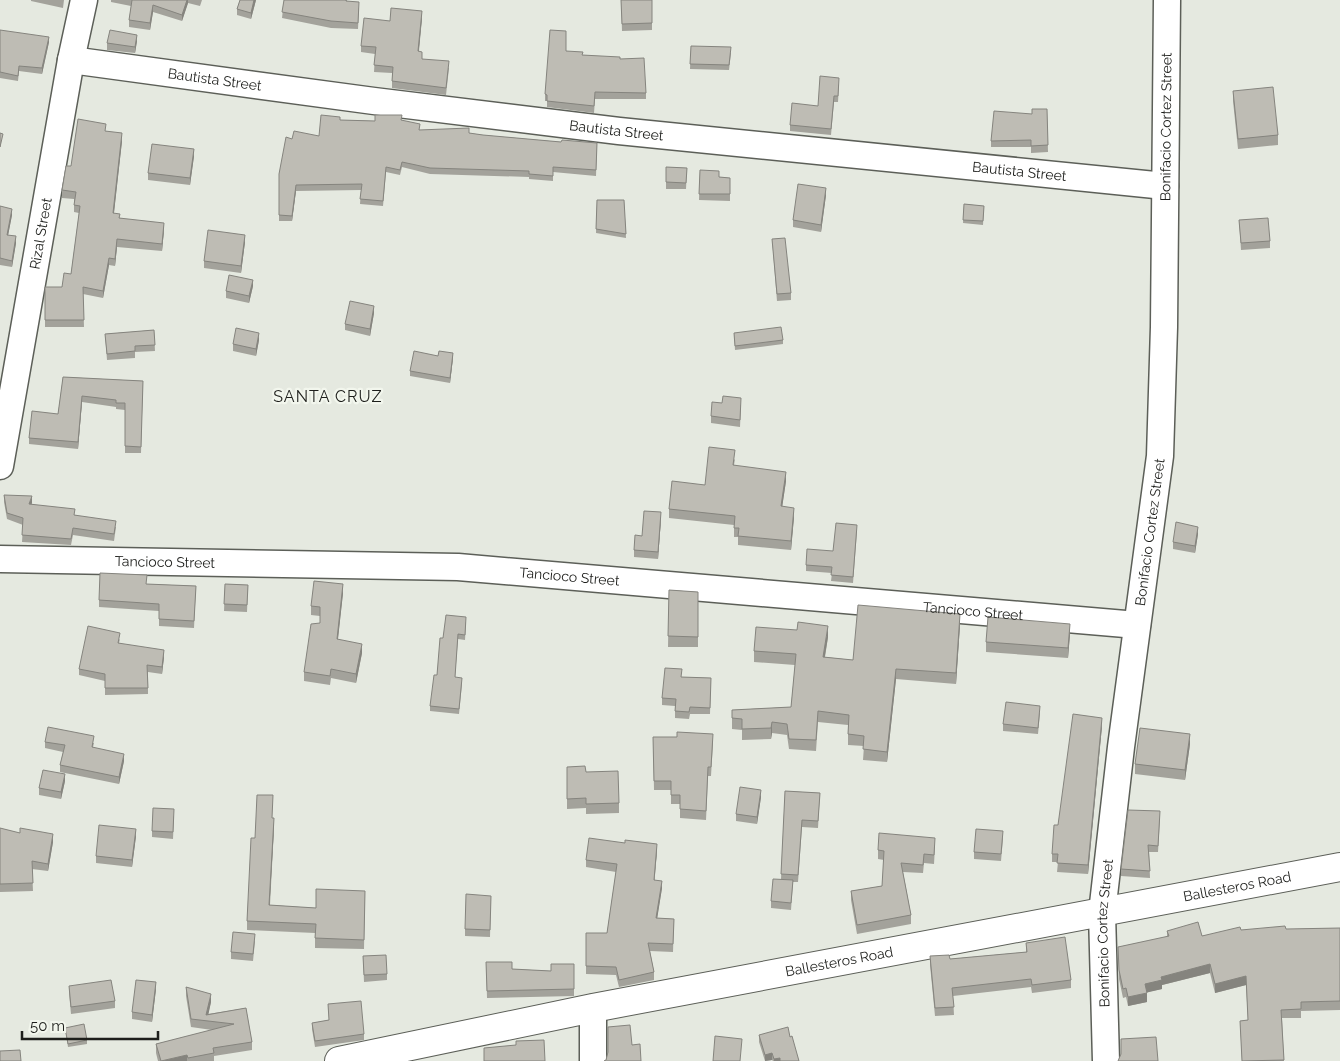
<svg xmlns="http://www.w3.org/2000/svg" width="1340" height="1061" viewBox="0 0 1340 1061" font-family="Raleway,sans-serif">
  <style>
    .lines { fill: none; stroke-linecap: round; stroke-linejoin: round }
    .minor-casing { stroke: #5c5f58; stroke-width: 29 }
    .major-casing { stroke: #5c5f58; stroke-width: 30 }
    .minor { stroke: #fff; stroke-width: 26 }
    .major { stroke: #fff; stroke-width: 28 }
    .wall { fill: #a3a29b }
    .shaded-wall { fill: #85847e }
    .building { fill: #bebcb4; stroke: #85847e }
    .labels { text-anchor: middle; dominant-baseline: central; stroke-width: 4.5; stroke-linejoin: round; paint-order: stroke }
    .street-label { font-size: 14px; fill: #1d1e1b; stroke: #f2f6ed }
    .quarter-label { font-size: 16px; letter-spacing: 1px; fill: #1d1e1b; stroke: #f2f6ed }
  </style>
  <rect width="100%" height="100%" fill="#e5e9e0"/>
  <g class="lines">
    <!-- minor casing -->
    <g class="minor-casing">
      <g id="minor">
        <path id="s1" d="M 71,60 L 374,101 L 619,131 L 1165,186"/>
        <path id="s2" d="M 0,466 L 71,60 L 84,0"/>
        <path id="s3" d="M 0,559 L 458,567 L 1137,625"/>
        <path d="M 593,1061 L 593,1008"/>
        <path id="s4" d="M 1106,1061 L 1102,913 L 1121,747 L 1160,456 L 1164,327 L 1167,0"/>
      </g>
    </g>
    <!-- major casing -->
    <g class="major-casing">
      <g id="major">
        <path id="s5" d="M 339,1061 L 593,1008 L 1340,867"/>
      </g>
    </g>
    <!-- minor -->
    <use href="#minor" class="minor"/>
    <!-- major -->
    <use href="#major" class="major"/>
  </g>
  <!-- wall -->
  <path class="wall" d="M 31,0 L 64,0 L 63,8 L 31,1 Z
    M 111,0 L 202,0 L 200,6 L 188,3 L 182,21 L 153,12 L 150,30 L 129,27 L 129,20 L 131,6 L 111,2 Z
    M 240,0 L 256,0 L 251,19 L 237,15 L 237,9 Z
    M 284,0 L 347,0 L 347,1 L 359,8 L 358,29 L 331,28 L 282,18 Z
    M 621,0 L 652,0 L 652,30 L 622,31 Z
    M 422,18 L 419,51 L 422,59 L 449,68 L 446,95 L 392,88 L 392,73 L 374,72 L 375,54 L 361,52 L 361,46 L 390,21 Z
    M 0,30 L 49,42 L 42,74 L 19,71 L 18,81 L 0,78 Z
    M 137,41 L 135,53 L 107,50 L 107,43 Z
    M 691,46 L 731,53 L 729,70 L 690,69 Z
    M 566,51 L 582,55 L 620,59 L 646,93 L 646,99 L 595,99 L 594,113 L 547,107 L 547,101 L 545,101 L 545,94 Z
    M 839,84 L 838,102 L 834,102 L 831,135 L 790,131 L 790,125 L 818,106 Z
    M 1233,91 L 1278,135 L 1278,145 L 1238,149 L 1233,101 Z
    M 1047,109 L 1048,152 L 1031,153 L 1031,147 L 991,147 L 991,141 L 1032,114 Z
    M 340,120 L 375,121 L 402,120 L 420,130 L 469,133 L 483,135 L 561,142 L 597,143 L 596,176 L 553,172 L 553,181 L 529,179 L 529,177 L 430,174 L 402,167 L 400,175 L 386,172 L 383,206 L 360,204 L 361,190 L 296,191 L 292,221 L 279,221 L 279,174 L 292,139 L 319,136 Z
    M 106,131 L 122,141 L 114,213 L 120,218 L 164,230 L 162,251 L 117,247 L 115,266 L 109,265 L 103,298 L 83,294 L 84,327 L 45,327 L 45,287 L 62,287 L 71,274 L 79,213 L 74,212 L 74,199 L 62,198 L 62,190 L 71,166 Z
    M 194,156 L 190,185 L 148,180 L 148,173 Z
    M 666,167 L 687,168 L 686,189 L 666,189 Z
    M 700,170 L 719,177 L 730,178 L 730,201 L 699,200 Z
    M 826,195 L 821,232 L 793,227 L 793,220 Z
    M 597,200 L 624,200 L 626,238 L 596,233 Z
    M 964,204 L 984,206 L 983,225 L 963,223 Z
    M 0,206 L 12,215 L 8,235 L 16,243 L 12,267 L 0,265 Z
    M 1239,220 L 1270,241 L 1270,248 L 1241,250 Z
    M 772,239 L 791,293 L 791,300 L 777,301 Z
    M 245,242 L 241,273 L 204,268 L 204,261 Z
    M 253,286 L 249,303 L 226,298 L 226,291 Z
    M 374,313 L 370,336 L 345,330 L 345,324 Z
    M 154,330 L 155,351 L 135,352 L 135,358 L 107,360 L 105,334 Z
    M 734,333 L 783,340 L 783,344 L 735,350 Z
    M 259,340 L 256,356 L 233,351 L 233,344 Z
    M 438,356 L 453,358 L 450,383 L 410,376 L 410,371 Z
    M 63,377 L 143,381 L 141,453 L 125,453 L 125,410 L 116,409 L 116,407 L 82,402 L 78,449 L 29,444 L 29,438 L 58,414 Z
    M 722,403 L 741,405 L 740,427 L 711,423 L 711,416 Z
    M 735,459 L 734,465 L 786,481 L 782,507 L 794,517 L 791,550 L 738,545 L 738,537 L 734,537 L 734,525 L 669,518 L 669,509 L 705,485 Z
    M 4,495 L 32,503 L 31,504 L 75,515 L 116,527 L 114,541 L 73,535 L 71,545 L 22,542 L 23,525 L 7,519 L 4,502 Z
    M 661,519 L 658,559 L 634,557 L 634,550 L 642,536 Z
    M 857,531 L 853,583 L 831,581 L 832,573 L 806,571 L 806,565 L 833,551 Z
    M 1198,534 L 1195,553 L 1173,549 L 1173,542 Z
    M 147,584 L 196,586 L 194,628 L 159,626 L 159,611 L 99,607 L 99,600 Z
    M 225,584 L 248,585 L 247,612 L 224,611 Z
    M 669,590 L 698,592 L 698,647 L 668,647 Z
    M 343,593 L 338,639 L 362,653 L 356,683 L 331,678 L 330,685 L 304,681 L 304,672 L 320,623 L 320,616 L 311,615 L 311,606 Z
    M 466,622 L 465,640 L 458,639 L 455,677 L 462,684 L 459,714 L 430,711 L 430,706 L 437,675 L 443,638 Z
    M 960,625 L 956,684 L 896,679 L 887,762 L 863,760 L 864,746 L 848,745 L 848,725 L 818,722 L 816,751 L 789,749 L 787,735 L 772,733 L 771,739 L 742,740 L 742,730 L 732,729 L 732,710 L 791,707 L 795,665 L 754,662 L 754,651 L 828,637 L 825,657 L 853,660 Z
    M 1070,634 L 1068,658 L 986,652 L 986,642 Z
    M 120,639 L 119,643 L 164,657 L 162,674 L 148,672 L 148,694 L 105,695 L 105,681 L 79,675 L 79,669 Z
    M 682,677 L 711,678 L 710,714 L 690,714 L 689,719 L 675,718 L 675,706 L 662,705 L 662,698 Z
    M 1040,713 L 1038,734 L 1003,731 L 1003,724 Z
    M 1102,726 L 1088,874 L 1057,872 L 1058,862 L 1052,862 L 1052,854 L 1058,825 Z
    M 653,737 L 713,743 L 711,776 L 708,776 L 706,820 L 680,818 L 680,804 L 671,804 L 671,790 L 654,790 Z
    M 45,742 L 94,743 L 93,747 L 124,761 L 119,784 L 60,772 L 60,765 L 63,752 L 45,748 Z
    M 1190,744 L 1185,780 L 1135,774 L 1135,764 Z
    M 567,767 L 586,772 L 619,803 L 619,813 L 586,814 L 586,808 L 567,809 Z
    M 65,781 L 61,799 L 39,795 L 39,788 Z
    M 785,791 L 820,793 L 818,828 L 802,827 L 798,882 L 793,882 L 791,910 L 771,908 L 771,901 L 781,879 Z
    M 761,797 L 757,824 L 736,821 L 736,814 Z
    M 174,816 L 173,839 L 152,837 L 152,831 Z
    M 272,818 L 274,828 L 270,905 L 316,908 L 365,891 L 364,949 L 315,948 L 315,933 L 247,930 L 247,921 L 255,838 Z
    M 1160,818 L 1158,852 L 1149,852 L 1150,878 L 1121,876 L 1121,869 Z
    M 0,828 L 53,842 L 48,871 L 32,869 L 33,891 L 0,892 Z
    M 136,836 L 132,867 L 96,863 L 96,856 Z
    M 1003,838 L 1001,861 L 974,859 L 974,852 Z
    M 935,846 L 934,864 L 924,863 L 923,873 L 903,872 L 911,915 L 911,924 L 857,934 L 851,900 L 851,891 L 882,886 L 884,860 L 878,859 L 878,850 Z
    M 657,851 L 654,880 L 662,888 L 657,918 L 674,919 L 673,952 L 650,951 L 654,972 L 654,980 L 619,987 L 616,975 L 586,974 L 586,933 L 607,933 L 616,872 L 586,867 L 586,860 Z
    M 491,896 L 490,937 L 465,936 L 465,929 Z
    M 1340,928 L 1340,1010 L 1301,1011 L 1301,1018 L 1282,1018 L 1284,1061 L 1242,1061 L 1240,1021 L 1248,1020 L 1246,985 L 1215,993 L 1210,973 L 1162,985 L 1162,989 L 1147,992 L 1147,1002 L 1128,1006 L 1126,997 L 1123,998 L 1119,979 L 1118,947 L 1167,937 L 1167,931 L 1202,936 L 1241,930 Z
    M 255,941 L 253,961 L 231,959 L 231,952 Z
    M 1026,943 L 1071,980 L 1071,988 L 1032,993 L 1031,987 L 953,996 L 954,1015 L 935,1016 L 930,965 L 930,956 L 950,959 L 1026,952 Z
    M 363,956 L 387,974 L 387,980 L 364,982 Z
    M 486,962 L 512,969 L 551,971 L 574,964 L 574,996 L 487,998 Z
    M 69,986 L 115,1001 L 115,1008 L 71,1014 L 69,993 Z
    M 186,987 L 211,1002 L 208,1014 L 246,1008 L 252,1042 L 252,1050 L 214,1056 L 214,1061 L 158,1061 L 156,1053 L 156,1044 L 212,1030 L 191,1027 L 186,996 Z
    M 156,989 L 152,1022 L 132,1019 L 132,1012 Z
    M 328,1004 L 364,1034 L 364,1040 L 315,1047 L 312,1029 L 312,1023 L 329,1020 Z
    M 65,1028 L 87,1040 L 87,1044 L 68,1047 Z
    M 759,1035 L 790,1037 L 799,1061 L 773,1061 L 772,1060 L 765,1061 L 759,1042 Z"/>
  <!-- shaded-wall -->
  <path class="shaded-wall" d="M 187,0 L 188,0 L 188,3 L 182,21 L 182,15 Z
    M 254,0 L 256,0 L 251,19 L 251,13 Z
    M 153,5 L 153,12 L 150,30 L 150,23 Z
    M 422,11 L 422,18 L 418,58 L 418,51 Z
    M 137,35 L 137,41 L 135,53 L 135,47 Z
    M 49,37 L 49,42 L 42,74 L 42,68 Z
    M 122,133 L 122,141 L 113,221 L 113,213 Z
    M 194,149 L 194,156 L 190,185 L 190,178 Z
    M 296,185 L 296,191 L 292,221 L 292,216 Z
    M 826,188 L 826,195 L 821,232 L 821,225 Z
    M 12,209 L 12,215 L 7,241 L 7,235 Z
    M 164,223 L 164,230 L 162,251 L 162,244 Z
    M 245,235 L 245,242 L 241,273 L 241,266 Z
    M 16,236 L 16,243 L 12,267 L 12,261 Z
    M 117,239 L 117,247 L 115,266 L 115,259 Z
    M 109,258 L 109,265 L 103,298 L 103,291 Z
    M 253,280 L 253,286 L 249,303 L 249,296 Z
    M 374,306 L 374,313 L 370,336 L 370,329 Z
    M 259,333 L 259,340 L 256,356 L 256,349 Z
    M 453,353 L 453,358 L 450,383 L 450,378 Z
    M 82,396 L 82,402 L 78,449 L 78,442 Z
    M 786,472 L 786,481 L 781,515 L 781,506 Z
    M 32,496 L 32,503 L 29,510 L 29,504 Z
    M 794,508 L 794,517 L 791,550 L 791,541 Z
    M 661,512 L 661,519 L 658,559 L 658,552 Z
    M 1198,527 L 1198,534 L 1195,553 L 1195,546 Z
    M 343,584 L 343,593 L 337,647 L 337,639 Z
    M 960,614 L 960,625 L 956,684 L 956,673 Z
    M 1070,624 L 1070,634 L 1068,658 L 1068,648 Z
    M 828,626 L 828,637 L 823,667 L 823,657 Z
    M 362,644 L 362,653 L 356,683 L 356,674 Z
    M 164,650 L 164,657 L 162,674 L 162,667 Z
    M 896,669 L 896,679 L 887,762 L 887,752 Z
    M 1102,718 L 1102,726 L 1088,874 L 1088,865 Z
    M 772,722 L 772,733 L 771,739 L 771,728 Z
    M 1190,734 L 1190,744 L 1185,780 L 1185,770 Z
    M 124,754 L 124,761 L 119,784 L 119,777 Z
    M 65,774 L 65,781 L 61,799 L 61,792 Z
    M 761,790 L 761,797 L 757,824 L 757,817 Z
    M 274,818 L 274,828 L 269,914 L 269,905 Z
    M 136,829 L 136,836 L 132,867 L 132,860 Z
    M 53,834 L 53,842 L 48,871 L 48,864 Z
    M 657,844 L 657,851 L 654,887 L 654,880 Z
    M 662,881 L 662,888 L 656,926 L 656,918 Z
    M 1210,964 L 1210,973 L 1162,985 L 1162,989 L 1145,993 L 1145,984 L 1161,977 Z
    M 1246,976 L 1246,985 L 1215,993 L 1215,984 Z
    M 156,982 L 156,989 L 152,1022 L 152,1015 Z
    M 1147,993 L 1147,1002 L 1128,1006 L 1128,997 Z
    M 211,994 L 211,1002 L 207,1021 L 206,1015 Z
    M 772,1053 L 772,1060 L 765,1061 L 765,1055 Z
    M 187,1055 L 187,1061 L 162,1061 Z
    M 780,1058 L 780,1061 L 774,1061 L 774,1059 Z"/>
  <!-- building -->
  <path class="building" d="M 132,0 L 187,0 L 182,15 L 153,5 L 150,23 L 129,20 Z
    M 240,0 L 254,0 L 251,13 L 237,9 Z
    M 284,0 L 346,0 L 346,1 L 359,2 L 358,23 L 331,21 L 282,12 Z
    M 621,0 L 652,0 L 652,23 L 622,24 Z
    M 391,8 L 422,11 L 418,51 L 422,52 L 422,59 L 449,61 L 446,88 L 392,81 L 393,67 L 374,65 L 376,47 L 361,46 L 364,18 L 390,21 Z
    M 0,30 L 49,37 L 42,68 L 19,66 L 18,76 L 0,72 Z
    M 110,30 L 137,35 L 135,47 L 107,43 Z
    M 550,30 L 566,31 L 566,51 L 583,52 L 582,55 L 620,57 L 620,59 L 644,58 L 646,93 L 595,92 L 594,106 L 547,101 L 547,95 L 545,94 Z
    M 691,46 L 731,47 L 729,65 L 690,64 Z
    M 820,76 L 839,78 L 838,96 L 834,96 L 831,129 L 790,125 L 792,103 L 818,106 Z
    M 1273,87 L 1278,135 L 1238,139 L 1233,91 Z
    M 1032,109 L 1047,109 L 1048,145 L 1031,146 L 1031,140 L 991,141 L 994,111 L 1032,114 Z
    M 321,115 L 340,117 L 340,120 L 375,121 L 375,115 L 402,115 L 401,120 L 420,124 L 419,130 L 469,128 L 469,133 L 483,135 L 561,142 L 562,140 L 597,143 L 596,170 L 553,167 L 553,176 L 529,174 L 529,171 L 430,168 L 402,162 L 400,170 L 386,167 L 383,201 L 360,199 L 362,184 L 296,185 L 292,216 L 279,215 L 279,174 L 286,137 L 292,139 L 294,131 L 319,136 Z
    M 78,119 L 106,124 L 105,131 L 122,133 L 113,213 L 120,214 L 119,218 L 164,223 L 162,244 L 117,239 L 115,259 L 109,258 L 103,291 L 83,287 L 84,320 L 45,320 L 45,287 L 62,287 L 64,273 L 71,274 L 80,206 L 74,205 L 76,192 L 62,190 L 66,166 L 71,166 Z
    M 0,133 L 3,134 L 0,147 Z
    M 152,144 L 194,149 L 190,178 L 148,173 Z
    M 666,167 L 687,168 L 686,183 L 666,182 Z
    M 700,170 L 719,171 L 719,177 L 730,178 L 730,194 L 699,194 Z
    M 798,184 L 826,188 L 821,225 L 793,220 Z
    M 597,200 L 624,200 L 626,234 L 596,229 Z
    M 964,204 L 984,206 L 983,221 L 963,220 Z
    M 0,206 L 12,209 L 7,235 L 16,236 L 12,261 L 0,258 Z
    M 1268,218 L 1270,241 L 1241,243 L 1239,220 Z
    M 208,230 L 245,235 L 241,266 L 204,261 Z
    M 785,238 L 791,293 L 777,294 L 772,239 Z
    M 229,275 L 253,280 L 249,296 L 226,291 Z
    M 350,301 L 374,306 L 370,329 L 345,324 Z
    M 781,327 L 783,340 L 735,346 L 734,333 Z
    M 236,328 L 259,333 L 256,349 L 233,344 Z
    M 154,330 L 155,345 L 135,346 L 135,351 L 107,354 L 105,334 Z
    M 414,351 L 438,356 L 439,351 L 453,353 L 450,378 L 410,371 Z
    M 63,377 L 143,381 L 141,447 L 125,446 L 125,403 L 116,403 L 116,400 L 82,396 L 78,442 L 29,438 L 32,411 L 58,414 Z
    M 723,396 L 741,398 L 740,420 L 711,416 L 712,402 L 722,403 Z
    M 709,447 L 735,450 L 733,465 L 786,472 L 781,506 L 794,508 L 791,541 L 738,536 L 739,528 L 734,528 L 735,516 L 669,509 L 672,481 L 705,485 Z
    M 4,495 L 32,496 L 29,504 L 75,509 L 74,515 L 116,521 L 114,534 L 73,528 L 71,539 L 22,535 L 23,518 L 7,513 Z
    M 644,511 L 661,512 L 658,552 L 634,550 L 635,535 L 642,536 Z
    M 1176,522 L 1198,527 L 1195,546 L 1173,542 Z
    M 836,523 L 857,525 L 853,577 L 831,575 L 832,567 L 806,565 L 807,549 L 833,551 Z
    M 100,573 L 147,575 L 146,584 L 196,586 L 194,621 L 159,619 L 159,604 L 99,600 Z
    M 314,581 L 343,584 L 337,639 L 362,644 L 356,674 L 331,669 L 330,676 L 304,672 L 311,624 L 320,623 L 320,607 L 311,606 Z
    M 225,584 L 248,585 L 247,605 L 224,604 Z
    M 669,590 L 698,592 L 698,637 L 668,636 Z
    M 858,605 L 960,614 L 956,673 L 896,669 L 887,752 L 863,749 L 864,736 L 848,734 L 849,715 L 818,711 L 816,740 L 789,739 L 787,724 L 772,722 L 771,728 L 742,729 L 742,719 L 732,718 L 732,710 L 791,707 L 796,654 L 754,651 L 756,627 L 797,630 L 798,622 L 828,626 L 823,657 L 853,660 Z
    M 446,615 L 466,617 L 465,635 L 458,634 L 455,677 L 462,678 L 459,709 L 430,706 L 434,675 L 437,675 L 440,638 L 443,638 Z
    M 988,617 L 1070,624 L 1068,648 L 986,642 Z
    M 88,626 L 120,633 L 118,643 L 164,650 L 162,667 L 147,665 L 148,688 L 105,688 L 105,674 L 79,669 Z
    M 665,668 L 682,669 L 681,677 L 711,678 L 710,708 L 690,707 L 689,712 L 675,711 L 676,699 L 662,698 Z
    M 1006,702 L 1040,706 L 1038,728 L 1003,724 Z
    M 1073,714 L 1102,718 L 1088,865 L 1057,863 L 1058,854 L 1052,854 L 1054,825 L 1058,825 Z
    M 48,727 L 94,736 L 92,747 L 124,754 L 119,777 L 60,765 L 65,745 L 45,742 Z
    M 1140,728 L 1190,734 L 1185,770 L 1135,764 Z
    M 677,732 L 713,734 L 711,767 L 708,767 L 706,811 L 680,809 L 680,795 L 671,795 L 671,781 L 654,781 L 653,737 L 677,737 Z
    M 585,766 L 586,772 L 618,771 L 619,803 L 586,804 L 586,798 L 567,799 L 567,767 Z
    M 43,770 L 65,774 L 61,792 L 39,788 Z
    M 740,787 L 761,790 L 757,817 L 736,814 Z
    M 785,791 L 820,793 L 818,821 L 802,820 L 798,875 L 781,874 Z
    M 257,795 L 273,795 L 272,818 L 274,818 L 269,905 L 316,908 L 316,889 L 365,891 L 364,940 L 315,938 L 316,924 L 247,921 L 251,838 L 255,838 Z
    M 153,808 L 174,809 L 173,832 L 152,831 Z
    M 1128,810 L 1160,811 L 1158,846 L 1148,845 L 1150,871 L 1121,869 Z
    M 99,825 L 136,829 L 132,860 L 96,856 Z
    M 0,828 L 20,833 L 20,828 L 53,834 L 48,864 L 32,861 L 33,883 L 0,884 Z
    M 976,829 L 1003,831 L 1001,854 L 974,852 Z
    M 879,833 L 935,838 L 934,855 L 924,854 L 923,865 L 901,863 L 911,915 L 857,925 L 851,891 L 882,886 L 884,851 L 878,850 Z
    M 589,838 L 625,843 L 625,840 L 657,844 L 654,880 L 662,881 L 656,918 L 674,919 L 673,944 L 648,943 L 654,972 L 619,980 L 616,967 L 586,966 L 586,933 L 607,933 L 617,864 L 586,860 Z
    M 773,879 L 793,880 L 791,903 L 771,901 Z
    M 466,894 L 491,896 L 490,930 L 465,929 Z
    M 1198,922 L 1202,936 L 1240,927 L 1241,930 L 1285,926 L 1286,929 L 1340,928 L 1340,1001 L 1301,1002 L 1301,1009 L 1281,1010 L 1284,1060 L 1242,1061 L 1240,1021 L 1248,1020 L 1246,976 L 1215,984 L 1210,964 L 1161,977 L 1162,980 L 1145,984 L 1147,993 L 1128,997 L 1126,988 L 1123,989 L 1119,970 L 1118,947 L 1169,936 L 1167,931 Z
    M 233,932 L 255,934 L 253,954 L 231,952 Z
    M 1065,937 L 1071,980 L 1032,985 L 1031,979 L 952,988 L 954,1007 L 935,1008 L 930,956 L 949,955 L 950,959 L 1027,952 L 1026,943 Z
    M 386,955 L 387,974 L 364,975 L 363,956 Z
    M 486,962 L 512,962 L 512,969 L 551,971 L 551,964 L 574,964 L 574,989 L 487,991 Z
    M 111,980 L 115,1001 L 71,1007 L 69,986 Z
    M 136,980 L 156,982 L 152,1015 L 132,1012 Z
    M 186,987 L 211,994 L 206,1015 L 246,1008 L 252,1042 L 213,1048 L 214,1053 L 188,1058 L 187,1055 L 161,1061 L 156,1044 L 234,1024 L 191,1019 Z
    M 361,1001 L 364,1034 L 315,1041 L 312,1023 L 329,1020 L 328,1004 Z
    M 84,1024 L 87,1040 L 68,1044 L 65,1028 Z
    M 630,1025 L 632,1045 L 640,1044 L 641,1061 L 604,1061 L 606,1060 L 608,1052 L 608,1027 Z
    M 788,1027 L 790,1037 L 792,1036 L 799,1061 L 780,1061 L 780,1058 L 774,1059 L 772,1053 L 765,1055 L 759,1035 Z
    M 715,1036 L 742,1039 L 740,1061 L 713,1061 Z
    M 1156,1037 L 1158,1061 L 1118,1061 L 1121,1054 L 1121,1039 Z
    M 544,1040 L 545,1061 L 484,1061 L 484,1048 L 516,1045 L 516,1041 Z
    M 20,1050 L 21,1061 L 0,1061 L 0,1051 Z"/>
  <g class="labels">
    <!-- street labels -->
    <g class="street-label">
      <text stroke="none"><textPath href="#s1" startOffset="145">Bautista Street</textPath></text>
      <text stroke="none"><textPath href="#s4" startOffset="938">Bonifacio Cortez Street</textPath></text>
      <text stroke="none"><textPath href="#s1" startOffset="550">Bautista Street</textPath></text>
      <text stroke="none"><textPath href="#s1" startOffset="955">Bautista Street</textPath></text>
      <text stroke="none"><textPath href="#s2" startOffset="236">Rizal Street</textPath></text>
      <text stroke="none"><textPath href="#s4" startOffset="532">Bonifacio Cortez Street</textPath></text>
      <text stroke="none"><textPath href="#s3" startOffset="165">Tancioco Street</textPath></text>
      <text stroke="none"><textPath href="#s3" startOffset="570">Tancioco Street</textPath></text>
      <text stroke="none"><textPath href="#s3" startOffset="975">Tancioco Street</textPath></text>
      <text stroke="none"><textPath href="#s5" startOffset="915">Ballesteros Road</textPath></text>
      <text stroke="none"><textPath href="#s4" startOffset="128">Bonifacio Cortez Street</textPath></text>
      <text stroke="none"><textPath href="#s5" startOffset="510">Ballesteros Road</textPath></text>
    </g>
    <!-- quarter labels -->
    <g class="quarter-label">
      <text x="328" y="396">SANTA CRUZ</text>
    </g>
  </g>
  <!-- scale -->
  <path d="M22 1031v8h136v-8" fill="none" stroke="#1d1e1b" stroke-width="2.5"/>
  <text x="30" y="1031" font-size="15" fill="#1d1e1b" stroke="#f2f6ed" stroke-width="4" paint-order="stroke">50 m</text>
</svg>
